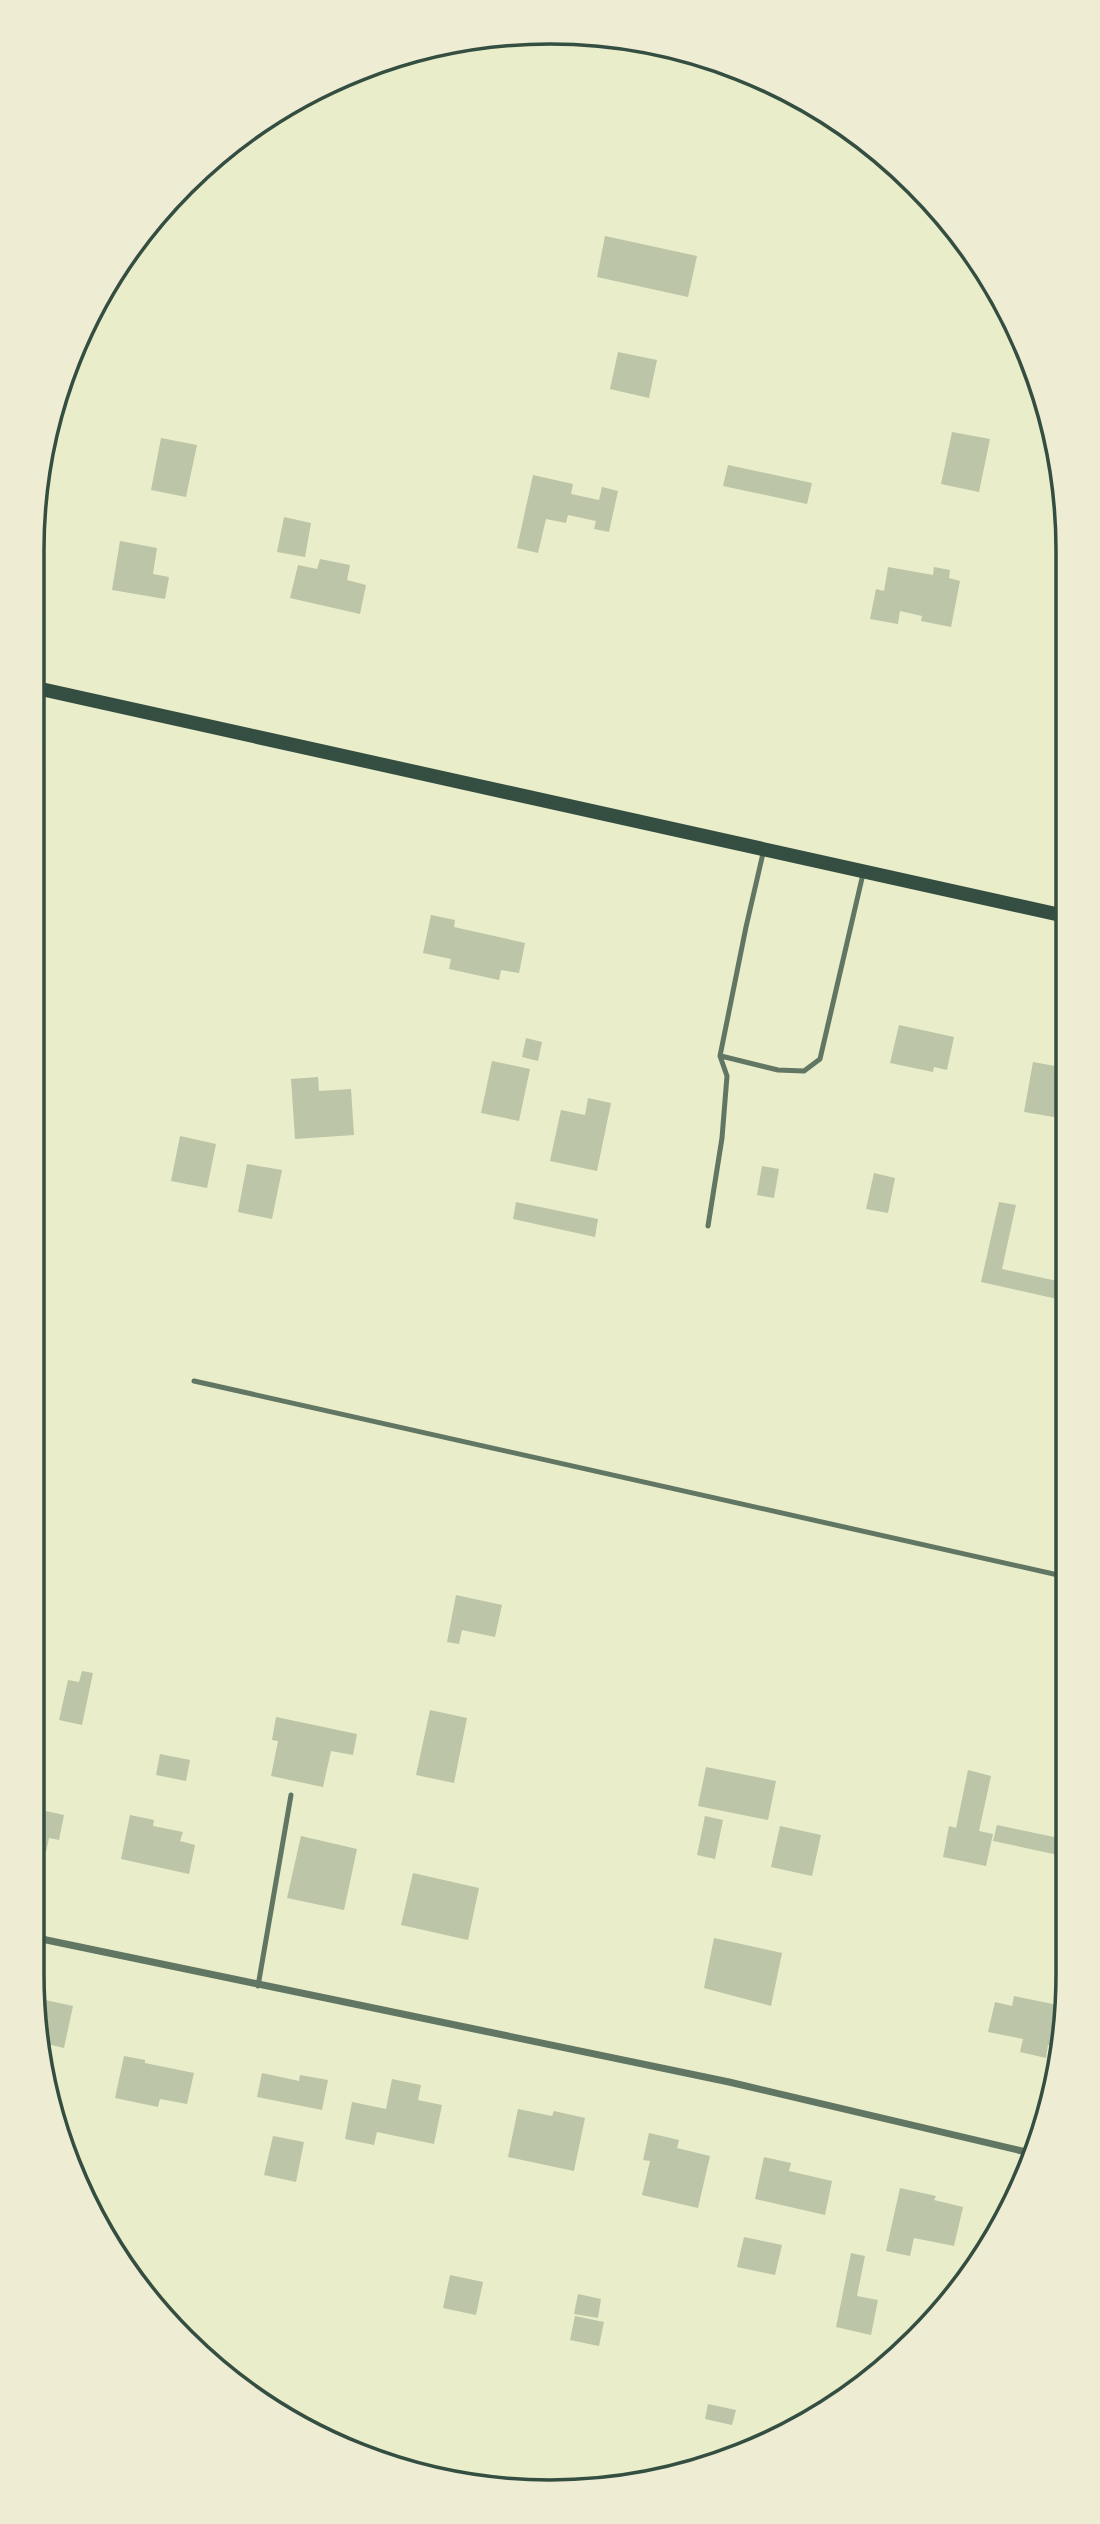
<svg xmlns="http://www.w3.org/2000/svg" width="1100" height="2524" viewBox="0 0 1100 2524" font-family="'DM Sans',sans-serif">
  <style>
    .building { fill: #bcc5a7 }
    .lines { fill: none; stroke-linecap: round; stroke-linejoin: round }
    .service { stroke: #617663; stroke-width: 5 }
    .minor { stroke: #617663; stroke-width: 7 }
    .secondary { stroke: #344e41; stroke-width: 14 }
    .rim { fill: none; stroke: #344e41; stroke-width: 3.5 }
  </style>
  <rect width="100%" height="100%" fill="#e9edc9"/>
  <!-- building -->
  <path class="building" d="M 605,236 L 697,256 L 688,297 L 597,277 Z
    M 618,352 L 657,360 L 649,398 L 610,389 Z
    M 952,432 L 990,439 L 979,492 L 941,484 Z
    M 161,438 L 197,445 L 186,497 L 151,490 Z
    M 728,465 L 812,483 L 807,504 L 723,486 Z
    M 533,475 L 573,484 L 571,494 L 599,500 L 602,487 L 618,491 L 609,532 L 594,529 L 596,521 L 568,515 L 566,523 L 546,519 L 538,553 L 517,548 Z
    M 284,517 L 311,523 L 305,557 L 277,552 Z
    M 120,541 L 157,548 L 153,574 L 169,577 L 165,599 L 112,590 Z
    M 320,559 L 350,565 L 347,580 L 366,585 L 360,614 L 290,598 L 298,565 L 317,569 Z
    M 888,567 L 933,575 L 934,567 L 950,570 L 949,578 L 960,581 L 951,627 L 921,621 L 922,616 L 900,611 L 898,624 L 870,619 L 876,589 L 884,591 Z
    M 431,915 L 455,920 L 454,927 L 525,943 L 519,973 L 501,970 L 499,980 L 449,969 L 451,959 L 423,953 Z
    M 899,1025 L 954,1037 L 947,1070 L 934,1067 L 933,1072 L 890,1063 Z
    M 526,1038 L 542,1042 L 538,1061 L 522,1057 Z
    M 492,1061 L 530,1069 L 519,1121 L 481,1113 Z
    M 1033,1062 L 1066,1068 L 1066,1119 L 1024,1112 Z
    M 318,1077 L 319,1091 L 351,1089 L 354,1135 L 295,1139 L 291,1079 Z
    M 588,1098 L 611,1103 L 597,1171 L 550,1161 L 561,1110 L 585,1115 Z
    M 180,1136 L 216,1144 L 207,1188 L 171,1181 Z
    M 247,1164 L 282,1170 L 272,1219 L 238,1212 Z
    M 762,1166 L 779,1169 L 774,1198 L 757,1195 Z
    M 874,1173 L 895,1178 L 888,1213 L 866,1209 Z
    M 516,1202 L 598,1219 L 595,1237 L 513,1219 Z
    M 999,1202 L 1016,1205 L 1002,1269 L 1066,1283 L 1066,1301 L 981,1282 Z
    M 456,1595 L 502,1605 L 495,1637 L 462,1630 L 459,1644 L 447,1642 Z
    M 82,1671 L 93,1673 L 82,1725 L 59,1720 L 68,1680 L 79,1682 Z
    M 430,1710 L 467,1718 L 454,1783 L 416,1775 Z
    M 276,1717 L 357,1734 L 353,1755 L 331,1751 L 323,1787 L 271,1776 L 278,1741 L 272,1740 Z
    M 160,1754 L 190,1760 L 186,1781 L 156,1775 Z
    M 706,1767 L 776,1781 L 768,1820 L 698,1806 Z
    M 968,1770 L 991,1776 L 979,1831 L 993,1834 L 986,1866 L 943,1857 L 949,1826 L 956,1828 Z
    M 32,1808 L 64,1815 L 59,1840 L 49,1838 L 46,1852 L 32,1849 Z
    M 130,1815 L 154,1820 L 153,1826 L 183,1832 L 180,1841 L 195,1845 L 189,1874 L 121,1859 Z
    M 705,1816 L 723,1820 L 715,1859 L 697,1855 Z
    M 997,1825 L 1068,1840 L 1068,1857 L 993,1841 Z
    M 780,1826 L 821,1835 L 812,1876 L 771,1867 Z
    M 301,1836 L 357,1849 L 344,1910 L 287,1898 Z
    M 413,1873 L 479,1888 L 468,1940 L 401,1925 Z
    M 714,1938 L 782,1953 L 771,2006 L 704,1988 Z
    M 1014,1996 L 1063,2006 L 1056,2047 L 1048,2045 L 1046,2058 L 1020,2052 L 1023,2039 L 988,2032 L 995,2002 L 1012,2006 Z
    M 36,1998 L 73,2006 L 64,2048 L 43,2043 Z
    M 124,2056 L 145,2060 L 145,2063 L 194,2073 L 187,2104 L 160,2099 L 158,2107 L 115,2098 Z
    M 262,2073 L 299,2081 L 300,2075 L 328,2080 L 322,2110 L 257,2097 Z
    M 392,2079 L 421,2085 L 418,2100 L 442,2105 L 434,2144 L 377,2132 L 374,2145 L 345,2139 L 352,2102 L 386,2109 Z
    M 518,2109 L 552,2116 L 554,2111 L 585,2118 L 574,2171 L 508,2157 Z
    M 649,2133 L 679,2140 L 677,2148 L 710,2156 L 698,2208 L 642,2195 L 650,2161 L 643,2160 Z
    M 273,2136 L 304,2142 L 296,2182 L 264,2175 Z
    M 764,2157 L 791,2163 L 789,2171 L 832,2181 L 825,2215 L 755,2199 Z
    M 900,2188 L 936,2196 L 934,2200 L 963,2207 L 954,2246 L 914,2238 L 910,2256 L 886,2251 Z
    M 744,2237 L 782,2245 L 775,2275 L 737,2267 Z
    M 851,2253 L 865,2256 L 857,2296 L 878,2300 L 871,2335 L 836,2327 Z
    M 450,2275 L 483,2282 L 476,2315 L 443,2308 Z
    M 578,2294 L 601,2299 L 598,2318 L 574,2314 Z
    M 575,2316 L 604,2322 L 599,2346 L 570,2340 Z
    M 708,2404 L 736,2410 L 732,2425 L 705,2419 Z"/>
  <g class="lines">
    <!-- service -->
    <path class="service" d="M 721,1056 L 778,1070 L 804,1071 L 820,1059 L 863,874
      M 708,1226 L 722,1138 L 727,1076 L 720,1056 L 746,927 L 764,849
      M 194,1381 L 1067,1577
      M 258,1986 L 291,1795"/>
    <!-- minor -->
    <path class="minor" d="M 32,1937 L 729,2082 L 1035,2154"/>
    <!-- secondary -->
    <path class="secondary" d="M 32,687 L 1065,916"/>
  </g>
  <!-- crop -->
  <path d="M0 0H1100V2524H0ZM550 44H550A506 506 0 0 1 1056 550V1974A506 506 0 0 1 550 2480H550A506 506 0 0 1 44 1974V550A506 506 0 0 1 550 44Z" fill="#eeecd3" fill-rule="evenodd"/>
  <path class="rim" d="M550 44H550A506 506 0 0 1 1056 550V1974A506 506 0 0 1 550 2480H550A506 506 0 0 1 44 1974V550A506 506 0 0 1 550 44Z"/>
</svg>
